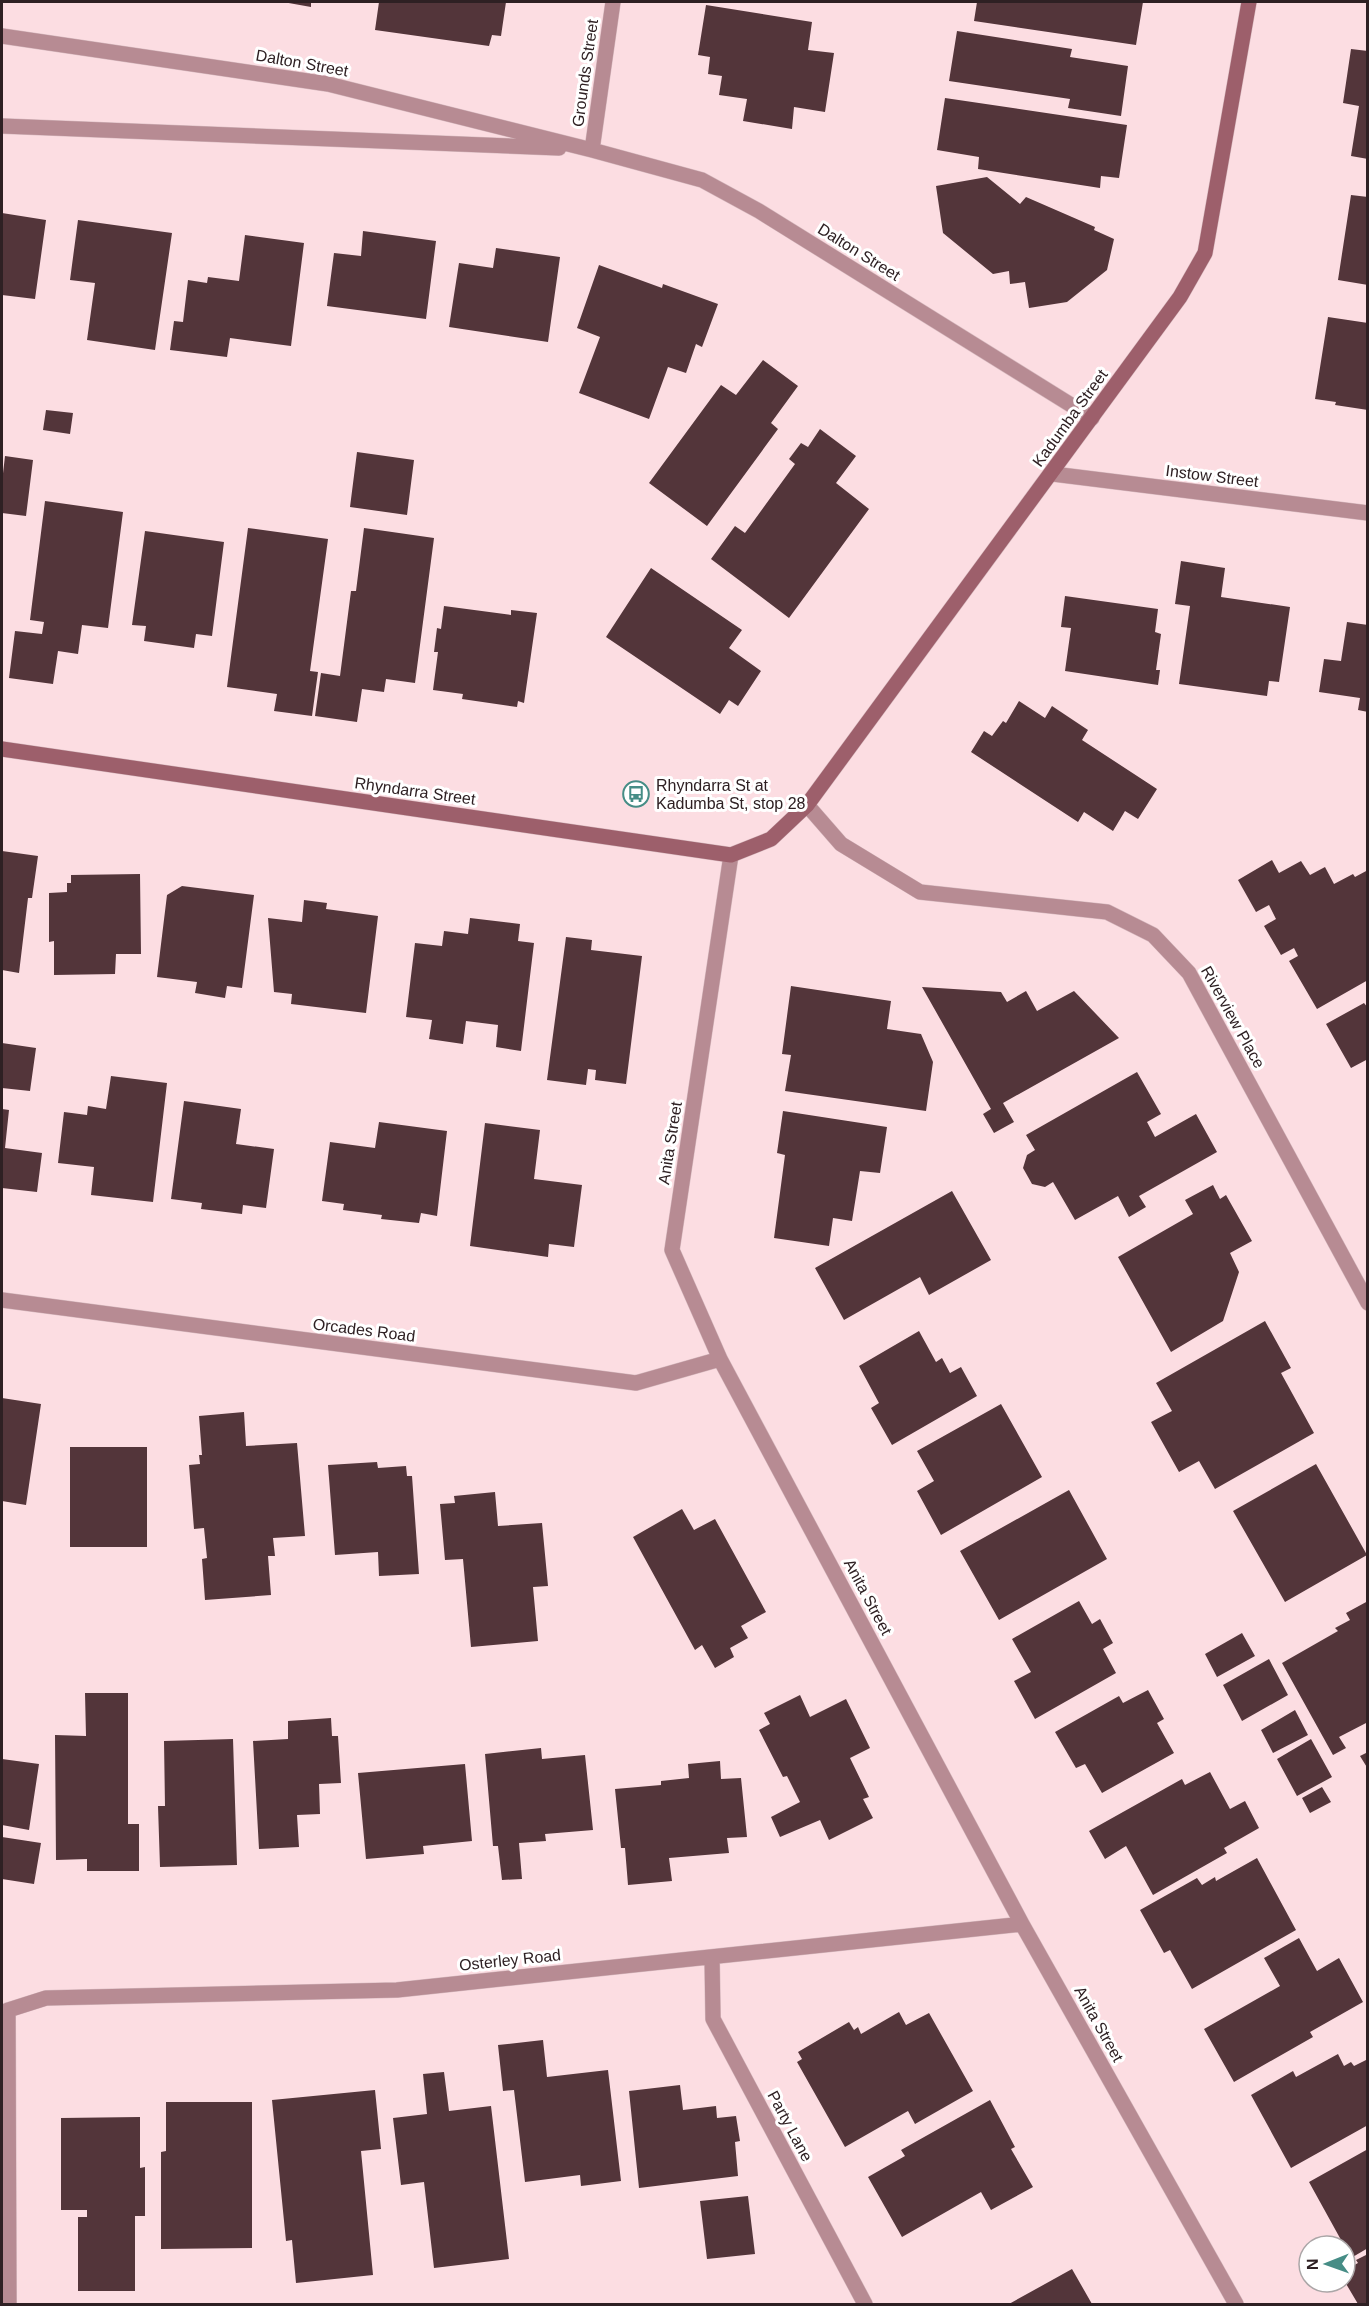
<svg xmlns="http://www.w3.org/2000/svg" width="1369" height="2306" viewBox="0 0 1369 2306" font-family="Arial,sans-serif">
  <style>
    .building { fill: #53353a }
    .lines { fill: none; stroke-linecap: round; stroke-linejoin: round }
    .street-casing { stroke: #d7bbc0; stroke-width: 16 }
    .secondary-casing { stroke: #d7bbc0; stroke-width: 16 }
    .street { stroke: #b78b93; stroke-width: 15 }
    .secondary { stroke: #9d5f6b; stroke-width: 15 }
    .labels { text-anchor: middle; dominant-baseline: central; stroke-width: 6; stroke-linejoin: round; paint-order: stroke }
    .street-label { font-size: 16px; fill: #2e2023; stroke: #fff }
    .poi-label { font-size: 16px; fill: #2e2023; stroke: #fff; text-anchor: start }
  </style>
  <rect width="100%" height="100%" fill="#fcdde2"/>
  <!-- building -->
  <path class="building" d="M 283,2 L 311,2 L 311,7 Z
    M 379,2 L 506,2 L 501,36 L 492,35 L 489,46 L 375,30 Z
    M 977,2 L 1143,2 L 1136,45 L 974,21 Z
    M 706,5 L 812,22 L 808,50 L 834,53 L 825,112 L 794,107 L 792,129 L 743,121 L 747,99 L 719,95 L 722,76 L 708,74 L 710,57 L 698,55 Z
    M 957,31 L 1072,49 L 1070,57 L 1128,66 L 1121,116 L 1068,108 L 1070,99 L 949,81 Z
    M 1351,49 L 1368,51 L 1368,159 L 1351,156 L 1359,106 L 1343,103 Z
    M 945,98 L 1127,125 L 1119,178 L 1101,176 L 1100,188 L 978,169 L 979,157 L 937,150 Z
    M 987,177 L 1020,204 L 1026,197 L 1095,227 L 1094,230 L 1114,239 L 1107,270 L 1067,302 L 1029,308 L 1025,282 L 1010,284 L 1009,271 L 993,274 L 943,233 L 936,186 Z
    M 1351,195 L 1368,197 L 1368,285 L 1338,280 Z
    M 2,213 L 46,220 L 35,299 L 2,295 Z
    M 78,220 L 172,233 L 155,350 L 87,340 L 95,283 L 70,280 Z
    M 363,231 L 436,241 L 426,319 L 327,306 L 334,253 L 361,256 Z
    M 245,235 L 304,243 L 291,346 L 230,338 L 227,357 L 170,350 L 174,321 L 183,322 L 188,280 L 207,283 L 208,277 L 239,281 Z
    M 496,248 L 560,257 L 548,342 L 449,327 L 459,263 L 493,268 Z
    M 599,265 L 662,288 L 663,284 L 718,304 L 702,347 L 696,344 L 686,373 L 668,367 L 649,419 L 579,393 L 600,337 L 577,328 Z
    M 1328,317 L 1368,323 L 1368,410 L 1335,405 L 1336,402 L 1315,399 Z
    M 763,360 L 798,386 L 771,423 L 778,429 L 707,526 L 649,483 L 721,385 L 736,395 Z
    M 46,410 L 73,413 L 70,434 L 43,430 Z
    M 820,429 L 856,456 L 836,483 L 869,509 L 789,618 L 711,559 L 735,526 L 745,533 L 795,464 L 789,459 L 801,443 L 808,447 Z
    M 357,452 L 414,460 L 407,515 L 350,507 Z
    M 5,456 L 33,460 L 26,516 L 2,513 L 2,482 Z
    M 45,501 L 123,512 L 108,628 L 82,625 L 78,654 L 58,651 L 53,684 L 9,678 L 15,631 L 42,634 L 44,622 L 30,620 Z
    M 248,528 L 328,539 L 310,671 L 318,672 L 312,716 L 274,711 L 277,694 L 227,687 Z
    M 364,528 L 434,538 L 415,683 L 386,679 L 384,692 L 362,689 L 357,722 L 315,716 L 321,673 L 340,676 L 351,591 L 356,591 Z
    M 145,531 L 224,542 L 212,636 L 196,634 L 194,648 L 144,641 L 146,626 L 132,625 Z
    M 1181,561 L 1225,568 L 1221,597 L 1290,607 L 1279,682 L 1269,681 L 1267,696 L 1179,684 L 1190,606 L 1175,604 Z
    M 651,568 L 742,630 L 729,648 L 761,671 L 738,706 L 729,700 L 720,714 L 606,637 Z
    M 1065,596 L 1158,609 L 1155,632 L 1161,634 L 1156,670 L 1160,670 L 1158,685 L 1065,671 L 1071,628 L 1061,627 Z
    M 444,606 L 511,615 L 511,610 L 537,613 L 524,703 L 518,701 L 517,707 L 462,699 L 463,694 L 433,690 L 438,652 L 434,652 L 437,628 L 441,629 Z
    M 1347,622 L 1368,625 L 1368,712 L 1358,710 L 1360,698 L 1319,692 L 1324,659 L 1341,661 Z
    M 1019,701 L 1045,718 L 1052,706 L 1088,730 L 1082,740 L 1157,789 L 1138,819 L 1125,811 L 1113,831 L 1084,812 L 1078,822 L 971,752 L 984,731 L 992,736 L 1003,721 L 1006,723 Z
    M 2,851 L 38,856 L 32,898 L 28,898 L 19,973 L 2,970 Z
    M 1272,860 L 1279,873 L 1301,861 L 1310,875 L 1325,867 L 1334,884 L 1353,874 L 1355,877 L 1368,870 L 1368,980 L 1317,1009 L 1289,961 L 1298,956 L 1294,948 L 1281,955 L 1264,926 L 1276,919 L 1269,905 L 1256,912 L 1238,880 Z
    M 140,874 L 141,954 L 116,954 L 115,974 L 54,975 L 54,941 L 49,942 L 49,893 L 67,892 L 67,883 L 71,883 L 71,875 Z
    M 182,886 L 254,895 L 242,988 L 227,986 L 225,998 L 195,993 L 197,982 L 157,977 L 167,895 Z
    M 304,900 L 327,903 L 326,909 L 378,916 L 366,1013 L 291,1004 L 292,994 L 274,992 L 268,918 L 302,922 Z
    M 470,918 L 520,924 L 518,941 L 534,943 L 521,1051 L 496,1047 L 498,1025 L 466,1021 L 463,1044 L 429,1039 L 432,1020 L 406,1017 L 415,943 L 442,946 L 444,931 L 468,934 Z
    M 566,937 L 592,940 L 591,950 L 642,956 L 626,1084 L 595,1080 L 596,1070 L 588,1069 L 586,1085 L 547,1080 Z
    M 791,986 L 891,1001 L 887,1029 L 921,1034 L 933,1062 L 926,1111 L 785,1091 L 791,1055 L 782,1054 Z
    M 922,987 L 1001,992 L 1007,1002 L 1026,991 L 1037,1011 L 1074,991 L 1119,1038 L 1003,1103 L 1014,1122 L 994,1133 L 983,1114 L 991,1109 Z
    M 1364,1003 L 1368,1008 L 1368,1059 L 1351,1068 L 1326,1024 Z
    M 2,1043 L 36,1048 L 30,1091 L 2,1088 Z
    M 1137,1072 L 1161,1114 L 1147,1122 L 1155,1137 L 1196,1114 L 1217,1152 L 1139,1196 L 1146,1207 L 1129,1217 L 1118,1196 L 1075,1220 L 1053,1182 L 1045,1187 L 1032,1184 L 1023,1168 L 1027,1155 L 1035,1150 L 1026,1135 Z
    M 111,1076 L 167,1083 L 153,1202 L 91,1195 L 94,1167 L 58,1163 L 64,1112 L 87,1115 L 88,1106 L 106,1109 Z
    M 184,1101 L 241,1109 L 236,1144 L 274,1149 L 266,1208 L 243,1205 L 242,1214 L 201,1209 L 202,1203 L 171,1199 Z
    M 2,1109 L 9,1110 L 5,1148 L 42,1153 L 37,1192 L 2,1188 Z
    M 783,1111 L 887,1127 L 880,1173 L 860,1171 L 852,1221 L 833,1218 L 829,1246 L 774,1238 L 785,1155 L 777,1153 Z
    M 379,1122 L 447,1131 L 437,1216 L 421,1213 L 419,1223 L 381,1219 L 382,1215 L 343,1210 L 344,1204 L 322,1201 L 330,1142 L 375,1148 Z
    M 485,1123 L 540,1130 L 534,1179 L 582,1185 L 574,1247 L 549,1244 L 548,1257 L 470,1246 Z
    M 1213,1185 L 1220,1199 L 1226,1195 L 1252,1241 L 1230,1253 L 1239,1272 L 1223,1321 L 1171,1352 L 1118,1257 L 1193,1214 L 1185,1200 Z
    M 952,1191 L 991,1260 L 929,1295 L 920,1277 L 844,1320 L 815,1268 Z
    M 1265,1321 L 1291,1368 L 1281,1373 L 1314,1433 L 1215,1489 L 1199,1461 L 1179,1472 L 1151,1422 L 1172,1411 L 1156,1383 Z
    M 919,1331 L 936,1362 L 942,1358 L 950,1373 L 961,1367 L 977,1396 L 892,1445 L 871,1408 L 879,1403 L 859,1366 Z
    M 2,1398 L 41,1404 L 26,1505 L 2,1501 Z
    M 1001,1404 L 1042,1477 L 941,1535 L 917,1491 L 934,1481 L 917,1451 Z
    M 244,1412 L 246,1446 L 297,1443 L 305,1536 L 273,1538 L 275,1556 L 268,1556 L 271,1595 L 205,1600 L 202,1559 L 207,1558 L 204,1528 L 194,1529 L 189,1465 L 200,1464 L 199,1455 L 202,1455 L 199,1416 Z
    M 70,1447 L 147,1447 L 147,1547 L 70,1547 Z
    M 377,1462 L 378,1468 L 406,1466 L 407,1476 L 412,1476 L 419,1574 L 379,1576 L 378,1552 L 335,1555 L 328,1465 Z
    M 1316,1464 L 1367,1555 L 1285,1602 L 1233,1511 Z
    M 1069,1490 L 1107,1559 L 999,1620 L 960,1551 Z
    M 495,1492 L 498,1526 L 542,1523 L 548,1586 L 533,1587 L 538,1641 L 471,1647 L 463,1559 L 445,1560 L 440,1504 L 455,1503 L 454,1496 Z
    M 682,1509 L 694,1530 L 715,1519 L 766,1612 L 741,1626 L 748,1638 L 730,1648 L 734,1657 L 715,1668 L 702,1645 L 695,1650 L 633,1537 Z
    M 1079,1601 L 1092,1624 L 1100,1619 L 1113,1643 L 1103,1649 L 1116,1673 L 1035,1719 L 1014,1681 L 1031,1672 L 1012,1639 Z
    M 1368,1601 L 1368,1722 L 1339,1737 L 1346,1748 L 1333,1755 L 1282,1663 L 1338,1631 L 1335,1628 L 1350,1620 L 1346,1613 Z
    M 1242,1633 L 1255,1656 L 1217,1677 L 1205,1654 Z
    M 1269,1659 L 1288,1695 L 1242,1721 L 1223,1685 Z
    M 1148,1690 L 1164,1719 L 1157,1723 L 1174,1753 L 1102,1793 L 1085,1764 L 1076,1768 L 1055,1732 L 1119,1696 L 1123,1703 Z
    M 85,1693 L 128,1693 L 128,1824 L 139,1824 L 139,1871 L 87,1871 L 87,1859 L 56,1860 L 55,1735 L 86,1736 Z
    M 800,1695 L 810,1717 L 846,1699 L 870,1748 L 850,1758 L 869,1797 L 863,1799 L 873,1818 L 829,1840 L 820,1820 L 780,1837 L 771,1817 L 800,1802 L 787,1776 L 783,1777 L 759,1730 L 770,1724 L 764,1713 Z
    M 1295,1710 L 1308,1735 L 1273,1753 L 1261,1730 Z
    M 331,1718 L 332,1736 L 338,1736 L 341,1783 L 319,1784 L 320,1814 L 297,1815 L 299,1847 L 259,1849 L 253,1741 L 288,1739 L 288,1721 Z
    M 233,1739 L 237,1865 L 160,1867 L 158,1806 L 165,1806 L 164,1741 Z
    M 1311,1739 L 1332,1777 L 1297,1796 L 1277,1759 Z
    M 541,1748 L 542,1759 L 585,1755 L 593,1830 L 545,1834 L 546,1841 L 519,1843 L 522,1879 L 502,1880 L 498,1846 L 493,1846 L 485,1754 Z
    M 1368,1752 L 1368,1769 L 1360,1756 Z
    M 2,1759 L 39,1764 L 29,1830 L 2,1825 Z
    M 720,1761 L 721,1779 L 741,1778 L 747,1837 L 727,1838 L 729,1853 L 669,1858 L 672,1881 L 628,1885 L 625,1848 L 621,1848 L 615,1789 L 661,1785 L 661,1781 L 689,1778 L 688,1764 Z
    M 465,1764 L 472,1841 L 423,1846 L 424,1854 L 366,1859 L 358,1773 Z
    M 1210,1772 L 1230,1809 L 1245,1801 L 1259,1828 L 1224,1848 L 1227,1853 L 1153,1895 L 1126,1846 L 1105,1859 L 1089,1831 L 1182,1779 L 1185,1785 Z
    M 1322,1787 L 1331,1802 L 1310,1813 L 1302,1798 Z
    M 2,1837 L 41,1843 L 34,1884 L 2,1879 Z
    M 1257,1858 L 1296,1930 L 1192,1989 L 1170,1950 L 1164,1953 L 1140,1910 L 1197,1878 L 1202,1885 L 1215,1877 L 1216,1881 Z
    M 1299,1938 L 1317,1971 L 1339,1958 L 1363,2002 L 1310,2032 L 1313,2037 L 1234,2082 L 1204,2029 L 1280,1986 L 1264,1958 Z
    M 899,2012 L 906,2025 L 929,2013 L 973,2091 L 915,2124 L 908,2111 L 845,2147 L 797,2062 L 802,2059 L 798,2052 L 849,2022 L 854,2030 L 858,2027 L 861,2034 Z
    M 543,2040 L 547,2077 L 608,2070 L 621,2181 L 581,2186 L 580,2175 L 525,2182 L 514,2090 L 503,2091 L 498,2045 Z
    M 1338,2054 L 1344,2066 L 1351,2062 L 1354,2066 L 1368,2059 L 1368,2125 L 1291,2168 L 1251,2095 L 1293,2071 L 1296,2077 Z
    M 444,2072 L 449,2111 L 491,2106 L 509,2259 L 434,2268 L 424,2182 L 401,2185 L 393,2118 L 427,2114 L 423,2074 Z
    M 680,2085 L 683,2110 L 716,2106 L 717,2118 L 736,2116 L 740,2141 L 735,2142 L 738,2176 L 639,2188 L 629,2091 Z
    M 375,2090 L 381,2149 L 361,2151 L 373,2275 L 296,2283 L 292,2240 L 286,2241 L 272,2100 Z
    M 990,2100 L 1015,2147 L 1011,2149 L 1033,2187 L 991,2210 L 981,2192 L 902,2237 L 868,2177 L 905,2156 L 901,2150 Z
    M 166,2102 L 252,2102 L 252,2248 L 161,2249 L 161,2152 L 166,2151 Z
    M 140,2117 L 140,2168 L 145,2167 L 145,2216 L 135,2216 L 135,2291 L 78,2291 L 78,2217 L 87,2217 L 87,2210 L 61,2210 L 61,2118 Z
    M 1368,2149 L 1368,2248 L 1351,2258 L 1309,2182 Z
    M 748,2196 L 755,2254 L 707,2259 L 700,2201 Z
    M 1368,2254 L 1368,2304 L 1358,2304 L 1345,2282 L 1345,2270 L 1358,2263 L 1356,2260 Z
    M 1072,2269 L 1092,2304 L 1009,2304 Z"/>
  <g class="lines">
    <!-- street casing -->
    <g class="street-casing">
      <path id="street" d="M 2,36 L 328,84 L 592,150 L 702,180 L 759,211 L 1092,418
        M 2,126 L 559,148
        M 592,150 L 613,2
        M 1053,474 L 1368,513
        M 807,805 L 841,844 L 920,892 L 1107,912 L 1153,935 L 1189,973 L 1368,1303
        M 731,855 L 672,1250 L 720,1359 L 1022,1924 L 1236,2304
        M 2,1300 L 636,1383 L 720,1359
        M 712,1957 L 713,2019 L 865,2304
        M 8,2010 L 9,2304
        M 2,2012 L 46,1998 L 397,1990 L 1022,1924"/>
    </g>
    <!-- secondary casing -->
    <g class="secondary-casing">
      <path id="secondary" d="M 2,749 L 731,855 L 771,839 L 807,805 L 1180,297 L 1205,253 L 1249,2"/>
    </g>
    <!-- street -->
    <use href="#street" class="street"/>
    <!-- secondary -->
    <use href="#secondary" class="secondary"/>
  </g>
  <!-- icons -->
  <defs>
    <g id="bus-ring" transform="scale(1.35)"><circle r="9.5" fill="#fff" stroke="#468d86" stroke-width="1.5"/><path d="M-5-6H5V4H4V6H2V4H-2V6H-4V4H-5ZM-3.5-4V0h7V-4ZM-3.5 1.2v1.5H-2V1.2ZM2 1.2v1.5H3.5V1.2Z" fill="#468d86"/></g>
  </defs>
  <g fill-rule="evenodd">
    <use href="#bus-ring" x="636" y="794"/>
  </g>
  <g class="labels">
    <!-- street labels -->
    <g class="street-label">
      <text transform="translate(302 63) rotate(10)">Dalton Street</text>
      <text transform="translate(585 73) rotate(-82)">Grounds Street</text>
      <text transform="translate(859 252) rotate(32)">Dalton Street</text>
      <text transform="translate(1070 418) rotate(-54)">Kadumba Street</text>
      <text transform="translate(1212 476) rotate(7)">Instow Street</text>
      <text transform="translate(415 791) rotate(8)">Rhyndarra Street</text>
      <text transform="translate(1233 1017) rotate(61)">Riverview Place</text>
      <text transform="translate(670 1143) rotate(-81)">Anita Street</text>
      <text transform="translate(364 1330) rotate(7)">Orcades Road</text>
      <text transform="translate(868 1597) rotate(62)">Anita Street</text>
      <text transform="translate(510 1960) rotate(-6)">Osterley Road</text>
      <text transform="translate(1099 2024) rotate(61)">Anita Street</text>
      <text transform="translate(790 2126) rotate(62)">Party Lane</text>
    </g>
    <!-- poi labels -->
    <g class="poi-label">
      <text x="656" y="785">Rhyndarra St at<tspan x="656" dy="18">Kadumba St, stop 28</tspan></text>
    </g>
  </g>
  <!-- border -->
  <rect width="1369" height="2306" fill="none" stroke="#2e2023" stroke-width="6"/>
  <!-- north arrow -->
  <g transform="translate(1327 2264) rotate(269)"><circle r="28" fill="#ffffff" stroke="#aba6a7" stroke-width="1.5"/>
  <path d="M0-4.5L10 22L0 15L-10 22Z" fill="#468d86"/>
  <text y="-9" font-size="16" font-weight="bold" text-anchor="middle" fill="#2e2023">N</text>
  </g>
</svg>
